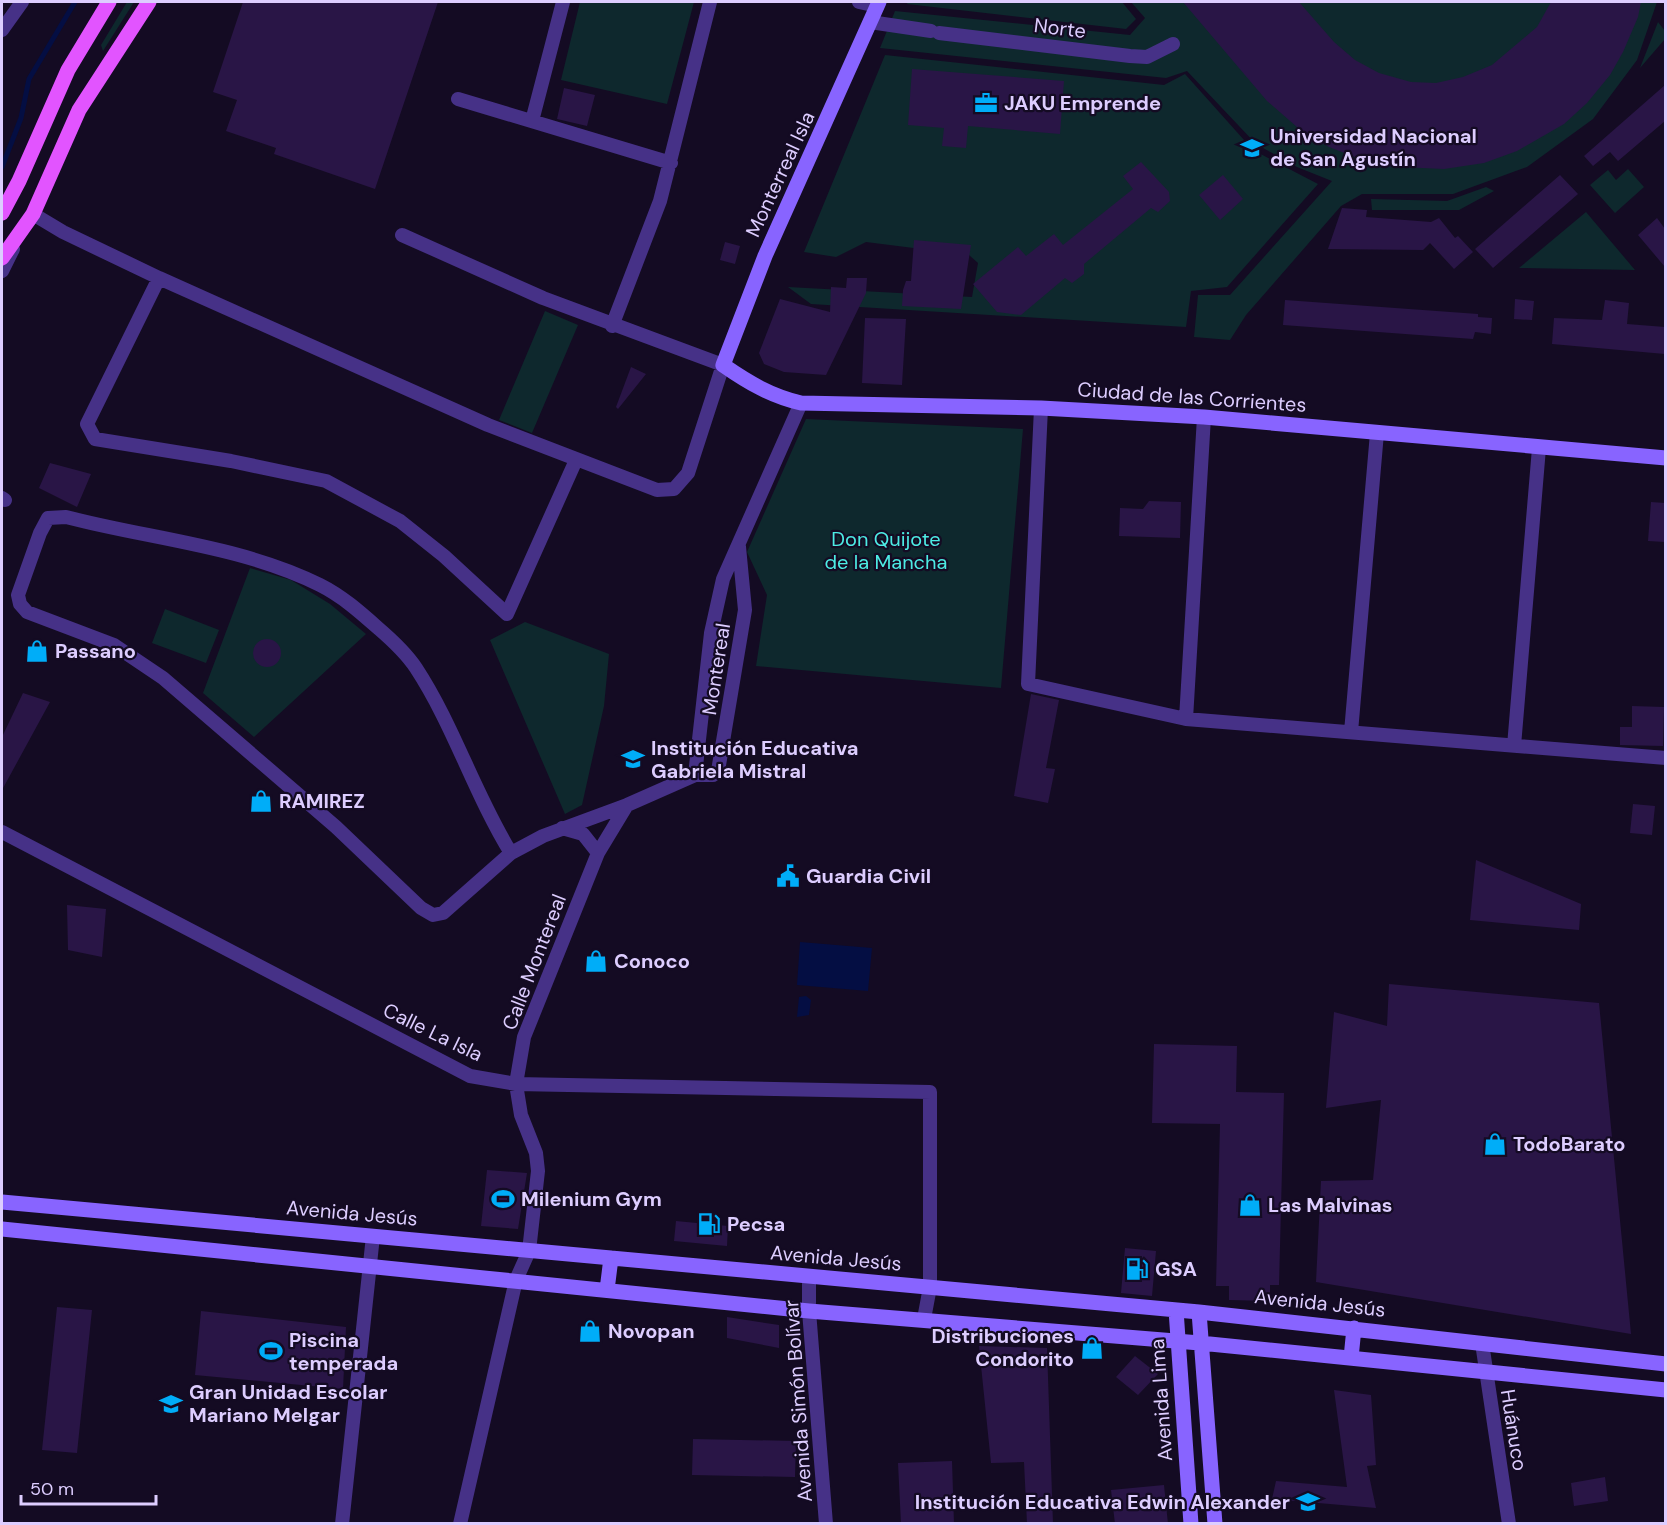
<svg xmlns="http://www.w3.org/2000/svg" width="1667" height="1525" viewBox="0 0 1667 1525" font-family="'DM Sans',sans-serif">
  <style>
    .green { fill: #0e282d }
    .water { fill: #040e43 }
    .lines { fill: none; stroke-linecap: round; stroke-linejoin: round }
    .stream { stroke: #040e43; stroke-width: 5 }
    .building { fill: #291546 }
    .street { stroke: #463187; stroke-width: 14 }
    .secondary { stroke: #8864ff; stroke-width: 15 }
    .primary { stroke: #e254ff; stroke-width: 15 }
    .labels { text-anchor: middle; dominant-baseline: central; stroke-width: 4.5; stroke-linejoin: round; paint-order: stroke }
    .street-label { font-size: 20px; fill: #ddcdff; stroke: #140b23 }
    .poi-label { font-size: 20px; font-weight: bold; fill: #ddcdff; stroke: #140b23; text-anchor: start }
    .park-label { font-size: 20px; fill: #4debe4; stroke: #140b23 }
  </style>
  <rect width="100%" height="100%" fill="#140b23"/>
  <!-- green -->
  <path class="green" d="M 127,2 L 134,2 L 103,51 L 101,45 Z
    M 580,2 L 694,2 L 667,104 L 561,80 Z
    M 908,2 L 1122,2 L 1136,19 L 1126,29 L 907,4 Z
    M 1131,2 L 1657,2 L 1637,60 L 1593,119 L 1527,167 L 1453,194 L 1362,194 L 1341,206 L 1246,315 L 1230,340 L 1194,337 L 1198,295 L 1230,295 L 1332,181 L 1297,167 L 1256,144 L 1187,71 L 1166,78 L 880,48 L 895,11 L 1130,35 L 1145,18 Z
    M 1658,22 L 1665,31 L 1665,39 L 1640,68 Z
    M 885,55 L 1164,85 L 1185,74 L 1253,150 L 1318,184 L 1227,287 L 1191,291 L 1186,327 L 811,304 L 788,287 L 972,297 L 978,263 L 969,255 L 866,242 L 836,257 L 804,252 Z
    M 1628,169 L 1644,187 L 1615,213 L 1590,185 L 1608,170 L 1616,180 Z
    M 1486,187 L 1494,191 L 1459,210 L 1372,210 L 1371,199 L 1447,201 Z
    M 1586,212 L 1635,270 L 1519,268 Z
    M 545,311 L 578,325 L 532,433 L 499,420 Z
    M 806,419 L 1023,429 L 1001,688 L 756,666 L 767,595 L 747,552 Z
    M 250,568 L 291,580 L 330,604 L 366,634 L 254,737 L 203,693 Z
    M 165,609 L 219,630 L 206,663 L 152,643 Z
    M 525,622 L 609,654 L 604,706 L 582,805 L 565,814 L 490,640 Z"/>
  <!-- water -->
  <path class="water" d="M 800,942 L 872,948 L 868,991 L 797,985 Z
    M 806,996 L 811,1000 L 809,1015 L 797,1017 L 799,997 Z"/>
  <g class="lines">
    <!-- stream -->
    <path class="stream" d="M 2,167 L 21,118 L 29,79 L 75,2"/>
  </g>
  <!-- building -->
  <path class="building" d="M 243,2 L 438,2 L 375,189 L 274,154 L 276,148 L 226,131 L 237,100 L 213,92 Z
    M 1183,2 L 1299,2 L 1334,42 L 1355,60 L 1379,73 L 1411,82 L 1436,83 L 1463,77 L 1492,65 L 1537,27 L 1551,2 L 1641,2 L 1638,17 L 1623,52 L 1610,75 L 1587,103 L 1564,124 L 1517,151 L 1484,163 L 1444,169 L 1378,166 L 1329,147 L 1297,127 L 1267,101 Z
    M 912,69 L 1064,81 L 1060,134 L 968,126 L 966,148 L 942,146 L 944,128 L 908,125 Z
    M 1665,85 L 1665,121 L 1618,161 L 1610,152 L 1593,166 L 1584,156 Z
    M 564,88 L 595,95 L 587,126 L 557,119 Z
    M 1141,162 L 1169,192 L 1170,201 L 1158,212 L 1151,208 L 1084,264 L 1084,274 L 1072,283 L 1065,278 L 1021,315 L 997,312 L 973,284 L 1018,247 L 1026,256 L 1054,234 L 1063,245 L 1133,189 L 1123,176 Z
    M 1223,175 L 1243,199 L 1220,220 L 1199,195 Z
    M 1560,175 L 1578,194 L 1493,268 L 1475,249 Z
    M 1342,208 L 1367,210 L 1366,217 L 1431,222 L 1439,218 L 1455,238 L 1458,236 L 1473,252 L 1454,269 L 1430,243 L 1423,250 L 1328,249 Z
    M 1657,218 L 1665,229 L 1665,267 L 1638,235 Z
    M 914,240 L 971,245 L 961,309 L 902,306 L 903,290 L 906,281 L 911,281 Z
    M 725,242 L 740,246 L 735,264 L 720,260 Z
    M 847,278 L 867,278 L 866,293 L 826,375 L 784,372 L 764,364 L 759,353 L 780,299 L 830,312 L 831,287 L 846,288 Z
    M 1515,299 L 1534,301 L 1532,320 L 1514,319 Z
    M 1285,300 L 1478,314 L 1478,317 L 1492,318 L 1491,334 L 1475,332 L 1473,339 L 1283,325 Z
    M 1605,300 L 1629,303 L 1627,324 L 1665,327 L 1665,354 L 1552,344 L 1554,318 L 1602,320 Z
    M 865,318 L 906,319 L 902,385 L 862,383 Z
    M 631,367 L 646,374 L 618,409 L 616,407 Z
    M 50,463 L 91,474 L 77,507 L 39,488 Z
    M 1149,501 L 1181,502 L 1180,538 L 1119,536 L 1120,508 L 1143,509 Z
    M 1651,502 L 1665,503 L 1665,542 L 1648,541 Z
    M253 653a14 14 0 1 1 28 0a14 14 0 1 1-28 0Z
    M 23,693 L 50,702 L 2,790 L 2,737 Z
    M 1031,694 L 1059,700 L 1046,768 L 1055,769 L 1048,803 L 1014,796 Z
    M 1632,706 L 1664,707 L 1663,746 L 1620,745 L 1620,727 L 1632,727 Z
    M 1633,804 L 1655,806 L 1652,835 L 1630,833 Z
    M 1476,860 L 1581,904 L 1579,930 L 1470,920 Z
    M 67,905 L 106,909 L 102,957 L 68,950 Z
    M 1389,984 L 1599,1003 L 1631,1334 L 1316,1282 L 1321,1181 L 1373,1180 L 1381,1100 L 1326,1108 L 1334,1012 L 1387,1026 Z
    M 1154,1044 L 1237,1046 L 1236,1092 L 1284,1093 L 1279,1285 L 1270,1285 L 1270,1301 L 1229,1300 L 1229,1286 L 1216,1286 L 1220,1124 L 1152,1123 Z
    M 487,1170 L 527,1173 L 518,1229 L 481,1226 Z
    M 676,1221 L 728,1226 L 727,1246 L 674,1241 Z
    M 1125,1248 L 1156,1251 L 1152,1296 L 1121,1293 Z
    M 57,1307 L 92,1310 L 77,1453 L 42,1450 Z
    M 201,1311 L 346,1327 L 343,1389 L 195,1375 Z
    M 727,1317 L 779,1325 L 779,1348 L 727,1338 Z
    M 979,1346 L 1047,1348 L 1053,1524 L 1027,1524 L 1024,1462 L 991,1463 Z
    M 1135,1356 L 1158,1374 L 1138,1395 L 1116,1377 Z
    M 1334,1390 L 1371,1395 L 1376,1465 L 1367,1466 L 1376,1508 L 1272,1499 L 1276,1481 L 1347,1487 Z
    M 693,1439 L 796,1441 L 795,1477 L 692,1475 Z
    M 952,1461 L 954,1524 L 901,1524 L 898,1463 Z
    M 1605,1477 L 1608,1501 L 1574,1506 L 1571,1483 Z
    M 1164,1485 L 1168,1524 L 1115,1524 L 1111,1490 Z"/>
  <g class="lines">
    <!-- street -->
    <path class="street" d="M 859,2 L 877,6
      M 870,22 L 931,31
      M 2,30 L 22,2
      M 939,33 L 1130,56 L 1147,57 L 1173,44
      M 458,99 L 671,163
      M 532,121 L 563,2
      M 28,222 L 33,214 L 63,232 L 159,278 L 488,425 L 657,490 L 674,489 L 688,473 L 723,365 L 543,298 L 402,235
      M 2,271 L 13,249
      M 159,278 L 87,424 L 95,439 L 231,461 L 326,481 L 400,521 L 444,556 L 507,614 L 576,460
      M 612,326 L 660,201 L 710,2
      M 1041,408 L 1028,684 L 1186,719 L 1666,758
      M 2,498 L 5,500
      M 1186,719 L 1204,417
      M 1351,732 L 1377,433
      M 1514,746 L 1539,448
      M 695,775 L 711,633 L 723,579 L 801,403
      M 562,828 L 583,834 L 598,853
      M 2,832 L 470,1076 L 516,1084 L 930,1092 L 930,1287 L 924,1319
      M 511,853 C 474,793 454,726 416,668 C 406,653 392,640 378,628 C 360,612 342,596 320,585 C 242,546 150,539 66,517 L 48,518 L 40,533 L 18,595 L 20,604 L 27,612 L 114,645 L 163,678 L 336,827 L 421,908 L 433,915 L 443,913 L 511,853 L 543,836 L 627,805 L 695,775 L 713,775 L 718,771 L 745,610 L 739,547
      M 809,1276 L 809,1311 L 826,1524
      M 1482,1343 L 1509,1524
      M 342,1524 L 373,1236
      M 460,1524 L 516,1280 L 529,1251 L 538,1171 L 536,1153 L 521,1115 L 516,1084 L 524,1037 L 598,853 L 627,805"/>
    <!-- secondary -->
    <path class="secondary" d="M 879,2 L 765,256 L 723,365 C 749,383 771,396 801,403 L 1041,408 L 1204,417 L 1666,458
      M 2,1202 L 1199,1312 L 1666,1364
      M 2,1229 L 809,1311 L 1200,1343 L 1666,1390
      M 607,1290 L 611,1258
      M 1176,1310 L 1191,1524
      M 1199,1312 L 1215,1524
      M 1351,1358 L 1354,1328"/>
    <!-- primary -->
    <path class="primary" d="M 2,213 L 19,181 L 68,70 L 109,2
      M 2,258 L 33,214 L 79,110 L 149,2"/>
  </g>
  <!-- icons -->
  <defs>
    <g id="office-bare" transform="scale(1.8)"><path d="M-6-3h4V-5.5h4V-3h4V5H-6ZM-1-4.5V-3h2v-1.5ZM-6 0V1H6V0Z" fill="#00adf8" stroke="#140b23" stroke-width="2.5" paint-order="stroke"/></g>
    <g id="university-bare" transform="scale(1.8)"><path d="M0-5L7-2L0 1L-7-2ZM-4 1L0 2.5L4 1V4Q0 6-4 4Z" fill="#00adf8" stroke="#140b23" stroke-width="2.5" paint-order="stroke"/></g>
    <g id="shop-bare" transform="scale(1.8)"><path d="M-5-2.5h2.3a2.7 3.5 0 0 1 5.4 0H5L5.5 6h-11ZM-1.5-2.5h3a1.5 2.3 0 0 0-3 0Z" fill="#00adf8" stroke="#140b23" stroke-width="2.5" paint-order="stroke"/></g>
    <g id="school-bare" transform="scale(1.8)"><path d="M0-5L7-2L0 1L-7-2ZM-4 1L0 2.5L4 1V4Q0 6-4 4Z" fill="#00adf8" stroke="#140b23" stroke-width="2.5" paint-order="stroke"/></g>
    <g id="civic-bare" transform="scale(1.8)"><path d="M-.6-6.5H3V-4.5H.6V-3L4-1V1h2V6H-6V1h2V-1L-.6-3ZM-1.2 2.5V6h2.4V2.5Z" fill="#00adf8" stroke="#140b23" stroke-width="2.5" paint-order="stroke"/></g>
    <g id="stadium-bare" transform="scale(1.8)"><path d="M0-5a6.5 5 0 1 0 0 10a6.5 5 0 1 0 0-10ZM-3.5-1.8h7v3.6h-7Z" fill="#00adf8" stroke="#140b23" stroke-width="2.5" paint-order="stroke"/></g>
    <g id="fuel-bare" transform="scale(1.8)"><path d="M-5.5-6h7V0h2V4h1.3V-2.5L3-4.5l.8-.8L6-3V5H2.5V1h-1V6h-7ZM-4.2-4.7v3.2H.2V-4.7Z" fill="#00adf8" stroke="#140b23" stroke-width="2.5" paint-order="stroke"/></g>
  </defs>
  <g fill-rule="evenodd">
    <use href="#office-bare" x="986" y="103"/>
    <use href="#university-bare" x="1252" y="148"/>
    <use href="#shop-bare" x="37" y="651"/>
    <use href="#school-bare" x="633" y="759"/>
    <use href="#shop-bare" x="261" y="801"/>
    <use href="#civic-bare" x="788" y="876"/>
    <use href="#shop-bare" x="596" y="961"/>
    <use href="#shop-bare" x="1495" y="1144"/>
    <use href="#stadium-bare" x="503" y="1199"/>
    <use href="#shop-bare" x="1250" y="1205"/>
    <use href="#fuel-bare" x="709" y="1224"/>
    <use href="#fuel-bare" x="1137" y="1269"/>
    <use href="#shop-bare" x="590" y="1331"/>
    <use href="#shop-bare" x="1092" y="1348"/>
    <use href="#stadium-bare" x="271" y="1351"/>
    <use href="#school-bare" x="171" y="1404"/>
    <use href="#school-bare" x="1308" y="1502"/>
  </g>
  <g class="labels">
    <!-- street labels -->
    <g class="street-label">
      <text transform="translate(1060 28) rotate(7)">Norte</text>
      <text transform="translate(780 174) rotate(-65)">Monterreal Isla</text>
      <text transform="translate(1192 397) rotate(4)">Ciudad de las Corrientes</text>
      <text transform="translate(716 669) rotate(-81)">Montereal</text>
      <text transform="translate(534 962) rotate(-69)">Calle Montereal</text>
      <text transform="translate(433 1032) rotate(26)">Calle La Isla</text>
      <text transform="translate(352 1213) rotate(5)">Avenida Jesús</text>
      <text transform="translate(836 1258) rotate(5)">Avenida Jesús</text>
      <text transform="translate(1320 1303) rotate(6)">Avenida Jesús</text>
      <text transform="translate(1161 1400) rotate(-94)">Avenida Lima</text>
      <text transform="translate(798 1401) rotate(-94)">Avenida Simón Bolívar</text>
      <text transform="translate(1514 1430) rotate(81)">Huánuco</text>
    </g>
    <!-- poi labels -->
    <g class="poi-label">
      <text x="1004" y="103">JAKU Emprende</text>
      <text x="1270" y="136">Universidad Nacional<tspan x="1270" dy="23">de San Agustín</tspan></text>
      <text x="55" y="651">Passano</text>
      <text x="651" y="748">Institución Educativa<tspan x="651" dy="23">Gabriela Mistral</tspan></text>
      <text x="279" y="801">RAMIREZ</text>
      <text x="806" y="876">Guardia Civil</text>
      <text x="614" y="961">Conoco</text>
      <text x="1513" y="1144">TodoBarato</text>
      <text x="521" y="1199">Milenium Gym</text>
      <text x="1268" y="1205">Las Malvinas</text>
      <text x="727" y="1224">Pecsa</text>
      <text x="1155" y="1269">GSA</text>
      <text x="608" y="1331">Novopan</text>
      <text x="1074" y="1336" text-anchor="end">Distribuciones<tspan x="1074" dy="23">Condorito</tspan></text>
      <text x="289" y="1340">Piscina<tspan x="289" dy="23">temperada</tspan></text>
      <text x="189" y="1392">Gran Unidad Escolar<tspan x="189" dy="23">Mariano Melgar</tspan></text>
      <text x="1290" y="1502" text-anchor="end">Institución Educativa Edwin Alexander</text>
    </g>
    <!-- park labels -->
    <g class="park-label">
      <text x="886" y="539">Don Quijote<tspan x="886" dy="23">de la Mancha</tspan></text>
    </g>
  </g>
  <!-- border -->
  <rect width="1667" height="1525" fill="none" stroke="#ddcdff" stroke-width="6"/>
  <!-- scale -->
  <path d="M21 1495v9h135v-9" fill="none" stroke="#ddcdff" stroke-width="3"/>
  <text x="30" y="1495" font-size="18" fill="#ddcdff" stroke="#140b23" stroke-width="4.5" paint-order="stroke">50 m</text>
</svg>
